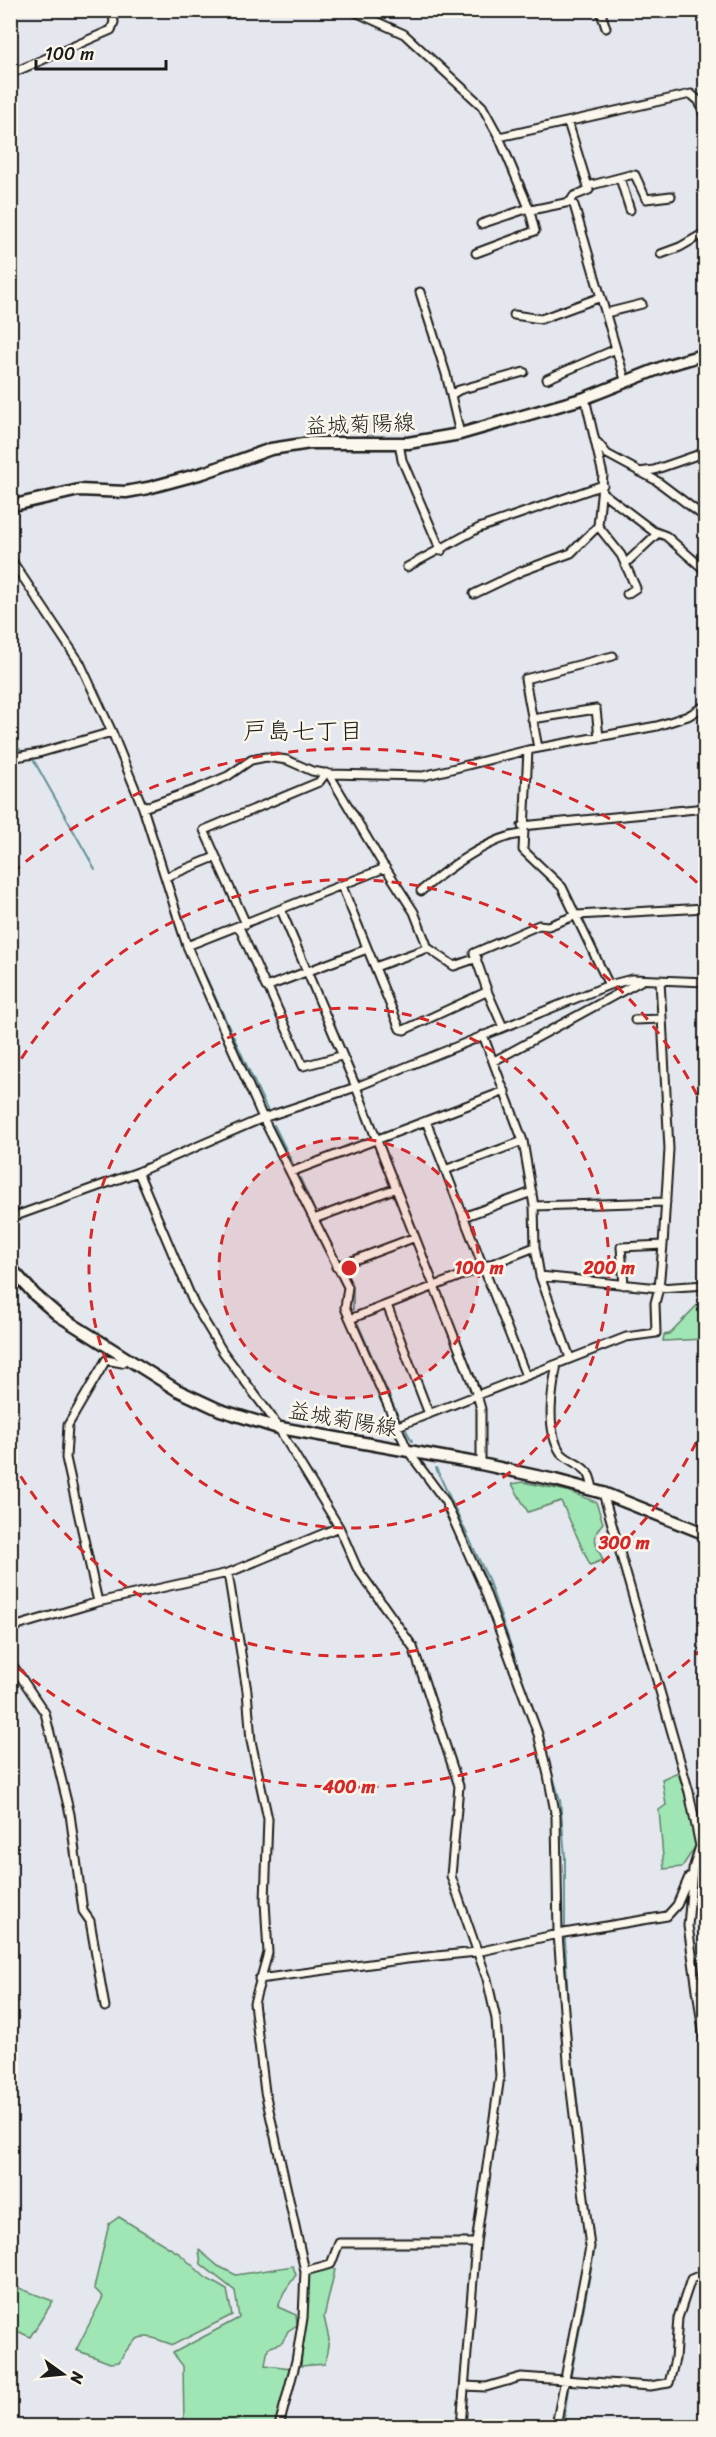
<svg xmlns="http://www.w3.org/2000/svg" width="716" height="2437" viewBox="0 0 716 2437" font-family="Sriracha,'Klee One',sans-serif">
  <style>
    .green { fill: #9fe6b4; stroke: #5e8168; stroke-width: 1.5 }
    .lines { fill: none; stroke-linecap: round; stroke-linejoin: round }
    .stream { stroke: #619296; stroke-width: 2 }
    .minor-casing { stroke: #1c1c1c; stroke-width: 11 }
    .secondary-casing { stroke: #1c1c1c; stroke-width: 15 }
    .minor { stroke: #fbf7ec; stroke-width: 7 }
    .secondary { stroke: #fbf7ec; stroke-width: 10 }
    .ring { fill: none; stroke: #d62828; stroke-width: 3; stroke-dasharray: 10 8 }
    .labels { text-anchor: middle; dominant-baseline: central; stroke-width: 5; stroke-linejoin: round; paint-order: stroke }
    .street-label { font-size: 22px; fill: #1c1c1c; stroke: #fbf7ec }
    .neighbourhood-label { font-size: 24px; fill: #1c1c1c; stroke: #fbf7ec }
    .centre { fill: #d62828; stroke: #fbf7ec; stroke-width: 3 }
    .ring-label { font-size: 18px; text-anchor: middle; font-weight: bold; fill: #d62828; stroke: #fbf7ec; stroke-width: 5; stroke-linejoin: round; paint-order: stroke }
  </style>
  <rect width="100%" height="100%" fill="#e5e7ee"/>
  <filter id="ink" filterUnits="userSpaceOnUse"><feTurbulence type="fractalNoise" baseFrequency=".0167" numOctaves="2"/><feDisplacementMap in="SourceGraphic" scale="12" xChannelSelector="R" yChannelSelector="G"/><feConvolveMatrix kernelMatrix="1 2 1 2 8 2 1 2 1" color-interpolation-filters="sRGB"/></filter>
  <g filter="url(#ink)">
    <!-- green -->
    <path class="green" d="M 705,1297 L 705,1339 L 663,1341 L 664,1335 L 669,1334 Z
      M 523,1482 L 567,1491 L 596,1502 L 603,1523 C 590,1537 596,1544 603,1560 L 590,1565 L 561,1501 L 528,1512 L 512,1484 Z
      M 678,1772 L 699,1841 L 682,1867 L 664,1869 L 659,1810 L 666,1805 L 662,1779 Z
      M 119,2217 L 180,2254 L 206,2278 L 227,2290 L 232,2315 L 173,2345 C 141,2333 138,2331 119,2362 L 110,2363 L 76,2350 L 103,2297 L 94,2288 L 109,2224 Z
      M 199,2250 L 218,2266 L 236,2275 L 293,2266 L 296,2275 L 284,2292 L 278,2307 L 296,2315 L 297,2325 L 288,2331 L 282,2343 L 268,2348 L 265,2365 L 291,2368 L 275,2426 L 184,2426 L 183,2366 L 173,2353 L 239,2318 L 235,2291 L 201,2264 Z
      M 332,2267 L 335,2270 L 324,2317 L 329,2339 L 325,2364 L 301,2366 L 307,2273 Z
      M 11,2285 L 53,2301 L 30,2337 L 11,2328 Z"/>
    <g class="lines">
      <!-- stream -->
      <path class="stream" d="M 10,737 L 14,745 L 23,752
        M 33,759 L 95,869
        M 171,880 L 178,908
        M 184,925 L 190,942
        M 194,951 L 269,1114
        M 274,1125 L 294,1166
        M 300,1178 L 317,1216
        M 323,1228 L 340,1262
        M 345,1272 L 353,1287 L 353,1310
        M 358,1324 L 400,1421
        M 406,1430 L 412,1441
        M 436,1468 L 488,1579 L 539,1728
        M 543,1742 L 560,1800 L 565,1856 L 565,1929
        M 565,1938 L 569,2028 L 594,2253 L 571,2375
        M 563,2426 L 568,2389"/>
      <!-- minor casing -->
      <g class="minor-casing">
        <path id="minor" d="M 351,10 L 404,34 L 482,106 L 499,137 L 529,208 L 531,210 L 570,202 L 574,205 L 626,383
          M 600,10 L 606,28
          M 10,74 L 111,30 L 114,22 L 112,10
          M 568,122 L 589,190 L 574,196 L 570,202
          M 499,137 L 691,94 L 699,101 L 706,120
          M 620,178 L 630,210
          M 588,186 L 630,175 L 635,175 L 646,199 L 671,196
          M 476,253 L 535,231 L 529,208 L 481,224
          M 661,254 L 680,247 L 706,232
          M 420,292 L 446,374 L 460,434
          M 606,313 L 642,304
          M 514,315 L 541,319 L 601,297
          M 547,379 L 616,349
          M 451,395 L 459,390 L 524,372
          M 399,443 L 402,460 L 441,551
          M 598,443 L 607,454 L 657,481 L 706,518
          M 639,472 L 654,470 L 706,452
          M 603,493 L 653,531 L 666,536 L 706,571
          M 598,526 L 621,555 L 636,588 L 627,594
          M 10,558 L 80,663 L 112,732 L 143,808 L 187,946 L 263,1118 L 348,1287 L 345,1308 L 408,1451 L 445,1501 L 483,1586 L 538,1734 L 548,1775 L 556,1817 L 558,1934 L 569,2074 L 590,2247 L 556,2426
          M 625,564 L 658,533
          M 407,567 L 479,528 L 603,485
          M 474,594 L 522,571 L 571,553 L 598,526 L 603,475 L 585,398
          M 532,719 L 596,709 L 599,737
          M 538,748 L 525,679 L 613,656
          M 528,750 L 523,850 L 562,887 L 609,985
          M 10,758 L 39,753 L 112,732
          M 143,808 L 197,789 L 228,776 L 251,760 L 266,757 L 287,760 L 312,771 L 329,774 L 423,776 L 528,750 L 657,726 L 688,716 L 706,705
          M 522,826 L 706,808
          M 385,867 L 414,912 L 428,948 L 454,966 L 477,958
          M 166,877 L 215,857
          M 342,886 L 400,1029 L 404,1030 L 484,993 L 488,993 L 503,1027
          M 421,891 C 445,870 490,837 522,834
          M 281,910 L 356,1087 L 477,1395 L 481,1409 L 481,1464
          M 246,924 L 204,830 L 319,782 L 326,773
          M 239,927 L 266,987 L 367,949
          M 187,946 L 385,868 L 329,774
          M 375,967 L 428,948
          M 268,987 L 303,1066 L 341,1056
          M 488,993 L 474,953 L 539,925 L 548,926 L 577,915 L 706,908
          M 635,1020 L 662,1019
          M 483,1035 L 523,1141 L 534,1206 L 535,1247 L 540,1276 L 570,1358
          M 494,1061 L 641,981
          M 426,1121 L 526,1376
          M 445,1170 L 523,1141
          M 138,1172 L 194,1304 L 223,1352 L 271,1416 L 339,1527 L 357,1568 L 413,1647 L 459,1786 L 451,1876 L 487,1979 L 496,2019 L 500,2076 L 476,2243 L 461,2426
          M 291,1172 L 505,1091
          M 534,1206 L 666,1202
          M 463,1217 L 532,1192
          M 10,1218 L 138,1172 L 263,1118 L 356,1087 L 609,985 L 632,979 L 706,982
          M 314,1219 L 394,1189
          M 336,1267 L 413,1238
          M 540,1276 L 659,1288 L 706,1285
          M 624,1285 L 621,1247 L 663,1245
          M 387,1305 L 429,1414
          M 350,1319 L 535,1247
          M 557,1364 C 552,1389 545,1430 561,1453 C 568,1461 582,1464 588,1473 C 591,1477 592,1486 594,1491
          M 398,1426 L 626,1337 L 656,1333 L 655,1303 L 659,1288 L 663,1245 L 669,1149 L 660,980
          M 603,1493 L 689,1792 L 700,1846 L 693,1869 L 688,1926 L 706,2053
          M 228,1573 L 247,1691 L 251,1741 L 268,1819 L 265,1901 L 268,1953 L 254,2003 L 265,2092 L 305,2271 L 303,2318 L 296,2361 L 279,2426
          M 98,1602 L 66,1458 L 68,1425 L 106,1360 L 122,1363 L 125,1358
          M 10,1628 L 98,1602 L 228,1573 L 339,1527
          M 10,1661 L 45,1713 L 70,1814 L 83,1911 L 90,1921 L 105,2007
          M 259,1979 L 407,1959 L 477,1952 L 558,1934 L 667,1916 L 677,1905 L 689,1877
          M 305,2271 L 331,2264 L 339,2243 L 476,2243
          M 465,2386 L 486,2387 L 521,2377 L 650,2386 L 669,2383 L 675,2359 L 678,2318 L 691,2279 L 706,2273"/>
      </g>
      <!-- secondary casing -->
      <g class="secondary-casing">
        <path id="secondary" d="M 10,506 L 79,490 L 126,492 L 148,488 L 203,473 L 271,449 L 310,443 L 408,443 L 460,434 L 585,398 L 668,365 L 706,354
          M 10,1267 L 35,1295 L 58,1315 L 177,1390 L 220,1410 L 275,1427 L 481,1464 L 555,1480 L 603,1493 L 706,1534"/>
      </g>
      <!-- minor -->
      <use href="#minor" class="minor"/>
      <!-- secondary -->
      <use href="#secondary" class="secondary"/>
    </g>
  </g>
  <!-- distance rings -->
  <circle cx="349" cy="1268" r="130" fill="#d62828" fill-opacity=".12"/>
  <g class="ring">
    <circle cx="349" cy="1268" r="130"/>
    <circle cx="349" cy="1268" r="260"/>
    <path d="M704 1426A389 389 0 0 1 12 1462M12 1074A389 389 0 0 1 704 1110"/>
    <path d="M703 1648A519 519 0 0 1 12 1663M12 873A519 519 0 0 1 703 888"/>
  </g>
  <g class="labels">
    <!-- street labels -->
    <g class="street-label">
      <text transform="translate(360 424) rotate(-2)">益城菊陽線</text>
      <text transform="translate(343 1419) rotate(10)">益城菊陽線</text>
    </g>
    <!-- neighbourhood labels -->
    <g class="neighbourhood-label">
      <text x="303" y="731">戸島七丁目</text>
    </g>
  </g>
  <circle cx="349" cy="1268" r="9" class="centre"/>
  <g class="ring-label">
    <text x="479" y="1274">100 m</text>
    <text x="609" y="1274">200 m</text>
    <text x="624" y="1549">300 m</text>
    <text x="349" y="1793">400 m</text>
  </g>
  <!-- margin -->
  <rect width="716" height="2437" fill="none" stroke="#fbf7ec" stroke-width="36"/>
  <rect x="18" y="18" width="680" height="2401" fill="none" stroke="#1c1c1c" stroke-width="2" filter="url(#ink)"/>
  <!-- north arrow -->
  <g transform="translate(63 2374) rotate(105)" stroke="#fbf7ec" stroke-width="4.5" paint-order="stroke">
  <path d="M0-4.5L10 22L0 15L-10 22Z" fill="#1c1c1c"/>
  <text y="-9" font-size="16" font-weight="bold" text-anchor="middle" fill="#1c1c1c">N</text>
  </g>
  <!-- scale -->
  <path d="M36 60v9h130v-9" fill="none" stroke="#1c1c1c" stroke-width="3"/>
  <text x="45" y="60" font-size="18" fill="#1c1c1c" stroke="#fbf7ec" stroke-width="4.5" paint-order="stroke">100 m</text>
</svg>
